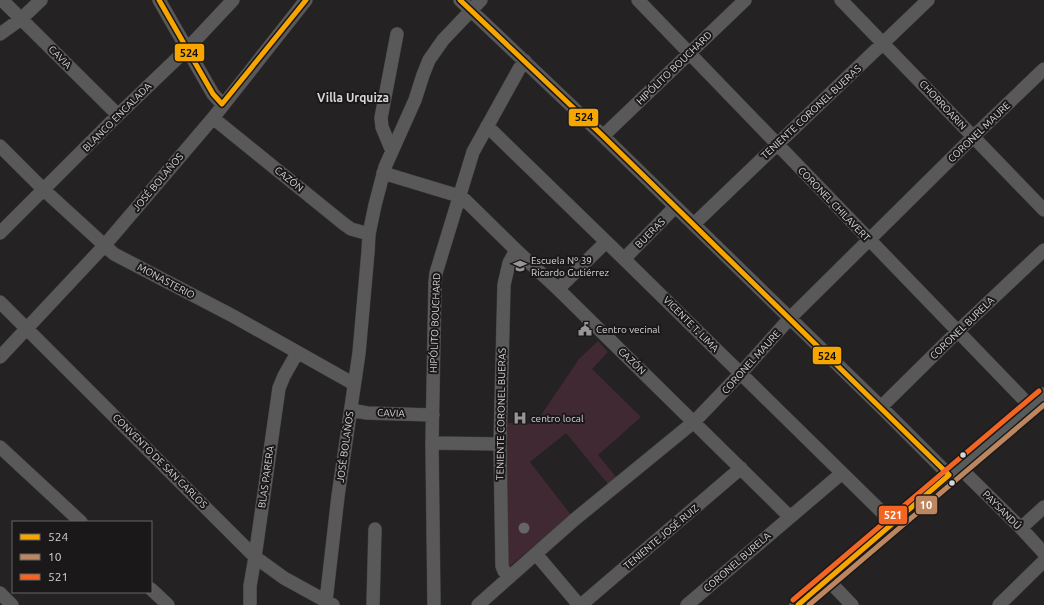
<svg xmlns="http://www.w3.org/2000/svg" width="1044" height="605" viewBox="0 0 1044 605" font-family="Ubuntu,sans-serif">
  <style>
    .green { fill: #412933 }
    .building { fill: #666465 }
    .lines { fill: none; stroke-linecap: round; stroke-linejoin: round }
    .minor-casing { stroke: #414040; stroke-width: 14 }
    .major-casing { stroke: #414040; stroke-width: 18 }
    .minor { stroke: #5a5959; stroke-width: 13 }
    .major { stroke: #575b59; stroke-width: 17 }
    .bus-1-casing { stroke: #1b1819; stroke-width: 8 }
    .bus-2-casing { stroke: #1b1819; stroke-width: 8 }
    .bus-3-casing { stroke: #1b1819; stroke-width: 8 }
    .bus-1 { stroke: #f7a600; stroke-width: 5 }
    .bus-2 { stroke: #bb8660; stroke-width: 5 }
    .bus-3 { stroke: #f26522; stroke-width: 5 }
    .bus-dot { fill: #d7d5d6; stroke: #1b1819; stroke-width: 1.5 }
    .labels { text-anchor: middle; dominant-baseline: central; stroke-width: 4; stroke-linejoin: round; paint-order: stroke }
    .street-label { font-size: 10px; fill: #d7d5d6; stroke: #1b1819 }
    .poi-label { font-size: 10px; fill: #d7d5d6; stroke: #1b1819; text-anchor: start }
    .quarter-label { font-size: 12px; font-weight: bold; fill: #d7d5d6; stroke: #1b1819 }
    .line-badge { stroke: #1b1819; stroke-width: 1.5 }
    .badge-label { font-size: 11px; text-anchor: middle; font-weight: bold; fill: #fff }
    .pale-badge-label { font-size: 11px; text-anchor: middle; font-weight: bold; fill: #111 }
  </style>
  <rect width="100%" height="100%" fill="#242223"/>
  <!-- green -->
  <path class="green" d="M 598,341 L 608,352 L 592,369 L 641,417 L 598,455 L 617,478 L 608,484 L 566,433 L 530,462 L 571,515 L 510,566 L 508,567 L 503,561 L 507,423 L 535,424 L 579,359 Z"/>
  <!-- building -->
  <path class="building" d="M518.5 528a5.5 5.5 0 1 1 11 0a5.5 5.5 0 1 1-11 0Z"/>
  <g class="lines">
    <!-- minor casing -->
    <g class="minor-casing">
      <path id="minor" d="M 2,0 L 118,115
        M 159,0 L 213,94 L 222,104
        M 460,0 L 603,136 L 881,407 L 949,475
        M 638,0 L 1031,407
        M 841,0 L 1044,210
        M 0,34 L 21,19 L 41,0
        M 213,118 L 344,224 L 351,229 L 369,234
        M 487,126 L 624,259 L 893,523
        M 603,136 L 745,0
        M 0,146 L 44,190 L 114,254 L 233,316 L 354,384
        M 392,151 L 382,127 L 381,118 L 397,34
        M 383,173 L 459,196 L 465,200 L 516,250 L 558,289 L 790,517
        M 694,224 L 928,0
        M 0,233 L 118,115 L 187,49 L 233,0
        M 624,259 L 675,207
        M 558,289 L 606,242
        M 0,302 L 255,557 L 284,578 L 333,605
        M 0,357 L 104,246 L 213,118 L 306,0
        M 881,407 L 958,331 L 1044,250
        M 351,410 L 367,413 L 433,415
        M 432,443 L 500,444
        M 0,447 L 81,522
        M 959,467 L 1021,528 L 1044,553
        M 1021,528 L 1044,507
        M 536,554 L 579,605
        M 510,577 L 504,571 L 502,566 L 500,444 L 504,285 L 509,263 L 516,250
        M 828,580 L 852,605
        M 151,589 L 168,605
        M 0,593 L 12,605
        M 326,601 L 338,496 L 359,353 L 368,252 L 369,234 L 375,205 L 385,167 L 415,100 L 423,75 L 429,60 L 443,40 L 481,0
        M 250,605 L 250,586 L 255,557 L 279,388 L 284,376 L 297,353
        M 373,605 L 375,529
        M 434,605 L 432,443 L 435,283 L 436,273 L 473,152 L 519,69 L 525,61
        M 478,605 L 574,520 L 695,421 L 741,373 L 790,318 L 973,137 L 1044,69
        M 581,605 L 741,468
        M 687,605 L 842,473
        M 999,605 L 1044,561"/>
    </g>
    <!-- major casing -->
    <g class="major-casing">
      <path id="major" d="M 798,605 L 1044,396"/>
    </g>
    <!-- minor -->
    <use href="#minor" class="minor"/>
    <!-- major -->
    <use href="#major" class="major"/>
    <!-- bus-1 casing -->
    <g class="bus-1-casing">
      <path id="bus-1" d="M 159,0 L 213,94 L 222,104
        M 460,0 L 603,136 L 949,475
        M 222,104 L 306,0
        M 798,605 L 949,475"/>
    </g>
    <!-- bus-2 casing -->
    <g class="bus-2-casing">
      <path id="bus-2" d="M 809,605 L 1044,405"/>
    </g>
    <!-- bus-3 casing -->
    <g class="bus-3-casing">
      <path id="bus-3" d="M 793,600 L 1039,391"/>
    </g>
    <!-- bus-1 -->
    <use href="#bus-1" class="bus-1"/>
    <!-- bus-2 -->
    <use href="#bus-2" class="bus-2"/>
    <!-- bus-3 -->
    <use href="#bus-3" class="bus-3"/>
  </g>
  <!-- icons -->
  <defs>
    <g id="school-bare" transform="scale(1.08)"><path d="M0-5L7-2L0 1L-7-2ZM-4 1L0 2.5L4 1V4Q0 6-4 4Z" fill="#989697" stroke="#1b1819" stroke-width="2.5" paint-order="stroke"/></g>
    <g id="civic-bare" transform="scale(1.08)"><path d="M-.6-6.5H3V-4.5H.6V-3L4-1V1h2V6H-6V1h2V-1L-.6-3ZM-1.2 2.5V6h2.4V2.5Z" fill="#989697" stroke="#1b1819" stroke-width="2.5" paint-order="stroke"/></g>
    <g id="hospital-bare" transform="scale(1.08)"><path d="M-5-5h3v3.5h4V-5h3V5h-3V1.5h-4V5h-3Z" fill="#989697" stroke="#1b1819" stroke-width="2.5" paint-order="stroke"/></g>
  </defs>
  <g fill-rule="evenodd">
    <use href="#school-bare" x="520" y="266"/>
    <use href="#civic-bare" x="585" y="329"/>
    <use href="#hospital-bare" x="520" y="418"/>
  </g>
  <!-- markers -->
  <g class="bus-dot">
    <circle cx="963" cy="455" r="3.5"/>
    <circle cx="952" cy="483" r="3.5"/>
  </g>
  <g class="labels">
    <!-- street labels -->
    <g class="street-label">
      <text transform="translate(60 57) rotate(45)">CAVIA</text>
      <text transform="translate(674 68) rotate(-44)">HIPÓLITO BOUCHARD</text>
      <text transform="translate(943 105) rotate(47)">CHORROARIN</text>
      <text transform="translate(811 112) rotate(-43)">TENIENTE CORONEL BUERAS</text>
      <text transform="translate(117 117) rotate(-45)">BLANCO ENCALADA</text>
      <text transform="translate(979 132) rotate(-44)">CORONEL MAURE</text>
      <text transform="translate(289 179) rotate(39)">CAZÓN</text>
      <text transform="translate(158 182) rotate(-50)">JOSÉ BOLAÑOS</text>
      <text transform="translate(834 204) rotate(46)">CORONEL CHILAVERT</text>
      <text transform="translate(650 233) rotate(-45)">BUERAS</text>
      <text transform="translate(166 281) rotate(28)">MONASTERIO</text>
      <text transform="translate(435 323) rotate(-88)">HIPÓLITO BOUCHARD</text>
      <text transform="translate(691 324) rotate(45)">VICENTE T. LIMA</text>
      <text transform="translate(962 328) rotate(-44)">CORONEL BURELA</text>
      <text transform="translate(632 361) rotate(44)">CAZÓN</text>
      <text transform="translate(751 362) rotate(-48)">CORONEL MAURE</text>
      <text transform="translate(391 413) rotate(2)">CAVIA</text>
      <text transform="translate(501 414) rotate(-89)">TENIENTE CORONEL BUERAS</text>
      <text transform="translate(345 447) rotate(-82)">JOSÉ BOLAÑOS</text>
      <text transform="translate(160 461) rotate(45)">CONVENTO DE SAN CARLOS</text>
      <text transform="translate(266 477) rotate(-82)">BLAS PARERA</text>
      <text transform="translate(1002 510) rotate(45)">PAYSANDÚ</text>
      <text transform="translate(661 537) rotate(-40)">TENIENTE JOSÉ RUIZ</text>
      <text transform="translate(737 562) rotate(-41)">CORONEL BURELA</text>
    </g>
    <!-- poi labels -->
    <g class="poi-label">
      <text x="531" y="260">Escuela Nº 39<tspan x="531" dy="12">Ricardo Gutiérrez</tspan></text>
      <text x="596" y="329">Centro vecinal</text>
      <text x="531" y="418">centro local</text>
    </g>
    <!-- quarter labels -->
    <g class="quarter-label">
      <text x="353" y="97">Villa Urquiza</text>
    </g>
  </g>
  <g class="line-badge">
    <rect x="174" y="43" width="31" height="19" rx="4" fill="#f7a600"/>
    <rect x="568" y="108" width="31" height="19" rx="4" fill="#f7a600"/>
    <rect x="812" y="346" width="30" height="19" rx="4" fill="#f7a600"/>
    <rect x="915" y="495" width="23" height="20" rx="4" fill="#bb8660"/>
    <rect x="878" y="505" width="30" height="20" rx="4" fill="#f26522"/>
  </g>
  <g class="badge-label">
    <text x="926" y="509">10</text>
    <text x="893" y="519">521</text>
  </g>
  <g class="pale-badge-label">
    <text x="189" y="57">524</text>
    <text x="584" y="121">524</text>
    <text x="827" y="360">524</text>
  </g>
  <!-- legend -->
  <rect x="12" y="521" width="140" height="72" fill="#1b1819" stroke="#666465"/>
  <rect x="20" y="534" width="20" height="6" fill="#f7a600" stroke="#666465"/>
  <text x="48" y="541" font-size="12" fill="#d7d5d6">524</text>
  <rect x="20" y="554" width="20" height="6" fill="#bb8660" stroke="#666465"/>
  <text x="48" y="561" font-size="12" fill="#d7d5d6">10</text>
  <rect x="20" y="574" width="20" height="6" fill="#f26522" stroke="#666465"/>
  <text x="48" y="581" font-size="12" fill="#d7d5d6">521</text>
</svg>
